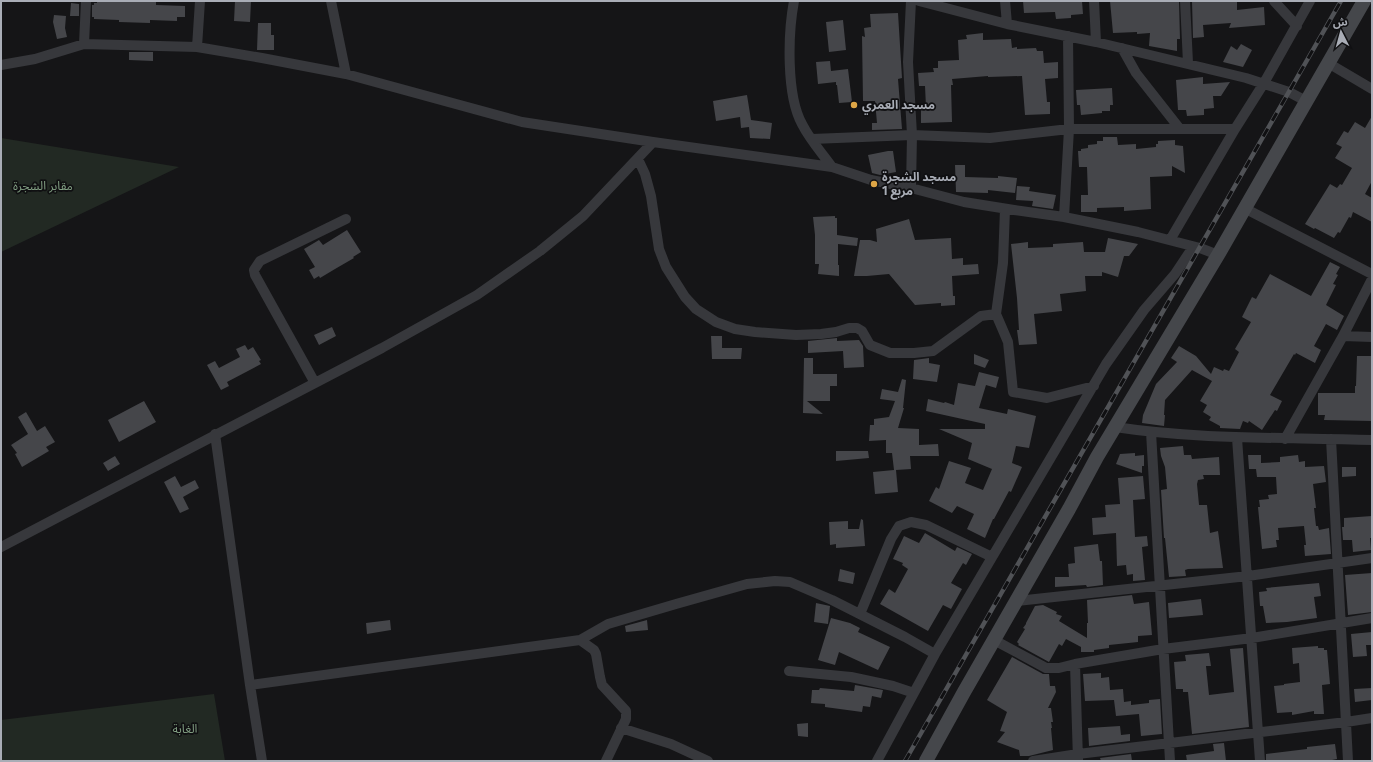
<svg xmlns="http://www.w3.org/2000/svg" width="1373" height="762" viewBox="0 0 1373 762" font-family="'Fira Sans','Noto Sans Arabic',sans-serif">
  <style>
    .green { fill: #222923 }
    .building { fill: #45464a }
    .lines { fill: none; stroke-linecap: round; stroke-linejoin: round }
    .street { stroke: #37383c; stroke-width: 10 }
    .secondary { stroke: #45474b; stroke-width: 14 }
    .rail-casing { stroke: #505256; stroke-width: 4.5 }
    .rail { stroke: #101012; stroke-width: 3; stroke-dasharray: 9; stroke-linecap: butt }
    .poi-dot { fill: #dea646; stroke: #101012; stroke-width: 1.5 }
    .labels { text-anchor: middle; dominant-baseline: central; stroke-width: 3.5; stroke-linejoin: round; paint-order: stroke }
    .poi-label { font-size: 12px; font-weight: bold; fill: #a9adb6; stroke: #101012; text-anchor: start }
    .park-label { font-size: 12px; fill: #829f83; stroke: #101012 }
  </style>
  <rect width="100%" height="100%" fill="#151517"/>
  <!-- green -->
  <path class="green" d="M 1,138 L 179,167 L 1,252 Z
    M 214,694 L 225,761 L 1,761 L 1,720 Z"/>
  <!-- building -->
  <path class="building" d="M 97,1 L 156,1 L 156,5 L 185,6 L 185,17 L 177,17 L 177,21 L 150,20 L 150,23 L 119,22 L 119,20 L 94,19 L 94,17 L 92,17 L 92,5 L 94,5 L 94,3 L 97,3 Z
    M 235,1 L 251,1 L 250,22 L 234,21 Z
    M 1023,1 L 1082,1 L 1083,14 L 1071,15 L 1071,18 L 1056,19 L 1055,12 L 1024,13 Z
    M 1110,1 L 1179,1 L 1180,39 L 1177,39 L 1177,51 L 1149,46 L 1150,33 L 1137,34 L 1137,32 L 1113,33 Z
    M 1192,1 L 1237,1 L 1237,10 L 1264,7 L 1265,25 L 1229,28 L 1231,23 L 1203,25 L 1204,37 L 1193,38 Z
    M 71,3 L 79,4 L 79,16 L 70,16 Z
    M 898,13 L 902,78 L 898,79 L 902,129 L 872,130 L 872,123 L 877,123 L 875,101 L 863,101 L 862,36 L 865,37 L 864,28 L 871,27 L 870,14 Z
    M 54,15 L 66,16 L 65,28 L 67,37 L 57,39 L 53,22 Z
    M 843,20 L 846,50 L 829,52 L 826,22 Z
    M 258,23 L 271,23 L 271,35 L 274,35 L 274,50 L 257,50 Z
    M 983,33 L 983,40 L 1011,39 L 1012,48 L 1017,47 L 1017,49 L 1036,48 L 1037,51 L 1043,51 L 1044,63 L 1058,62 L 1058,78 L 1045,79 L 1047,102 L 1050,102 L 1050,114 L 1025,115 L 1022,76 L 988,77 L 988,76 L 952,79 L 953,85 L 951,85 L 952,122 L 921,123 L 921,107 L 926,107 L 925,86 L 919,86 L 918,73 L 934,72 L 933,68 L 938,68 L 938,61 L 959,60 L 958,40 L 967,39 L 966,35 Z
    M 1241,44 L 1252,50 L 1243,67 L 1223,62 L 1231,46 L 1237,50 Z
    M 129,52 L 153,52 L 153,61 L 129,60 Z
    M 830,61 L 831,71 L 848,69 L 852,102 L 839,103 L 837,85 L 836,85 L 836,82 L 818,84 L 816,62 Z
    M 1203,77 L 1203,84 L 1230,82 L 1221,96 L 1213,96 L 1214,108 L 1204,109 L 1204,115 L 1187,116 L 1186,110 L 1178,110 L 1176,80 Z
    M 1112,88 L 1113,105 L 1110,105 L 1110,111 L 1102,111 L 1102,113 L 1081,115 L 1080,105 L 1077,105 L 1076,90 Z
    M 747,95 L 751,120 L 772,123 L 770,139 L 750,138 L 749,127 L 741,128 L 740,117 L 716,121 L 713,101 Z
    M 1372,116 L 1372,181 L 1365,194 L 1372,198 L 1372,222 L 1353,212 L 1351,218 L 1349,217 L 1340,233 L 1338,232 L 1334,238 L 1315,228 L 1314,229 L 1305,224 L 1330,184 L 1337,188 L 1340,184 L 1342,185 L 1352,168 L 1335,158 L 1342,147 L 1336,144 L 1344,131 L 1348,133 L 1355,122 L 1365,128 Z
    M 1103,137 L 1117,137 L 1118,145 L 1136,144 L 1136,149 L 1156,147 L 1156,144 L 1158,144 L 1158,141 L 1175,140 L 1175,145 L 1183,146 L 1185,173 L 1172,166 L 1172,176 L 1150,177 L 1151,209 L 1124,211 L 1124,207 L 1097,208 L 1097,212 L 1081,212 L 1081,195 L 1088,195 L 1087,167 L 1079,167 L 1078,151 L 1081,151 L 1081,149 L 1088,148 L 1088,145 L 1097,144 L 1097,141 L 1103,141 Z
    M 888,151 L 893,151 L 896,172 L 880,175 L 872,173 L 868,155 Z
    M 955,165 L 965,165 L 965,177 L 998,178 L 998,176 L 1017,178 L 1015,193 L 988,190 L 988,193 L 956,192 Z
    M 1017,186 L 1030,187 L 1029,191 L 1056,195 L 1053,209 L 1032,206 L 1033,201 L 1016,200 Z
    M 835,216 L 835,218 L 837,218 L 837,235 L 858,238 L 857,246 L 838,244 L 838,265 L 839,265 L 839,276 L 818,274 L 819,264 L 815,264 L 815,235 L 813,217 Z
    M 909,219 L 915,240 L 951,238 L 952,259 L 963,258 L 963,265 L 978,264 L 979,274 L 952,276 L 953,296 L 955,296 L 955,305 L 941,306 L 941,303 L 915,305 L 889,274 L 867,276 L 854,276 L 860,240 L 870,240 L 877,242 L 876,229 Z
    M 347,230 L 361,252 L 353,257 L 354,258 L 335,269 L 320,278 L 319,276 L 314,279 L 309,270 L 315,267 L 304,249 L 319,240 L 323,245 Z
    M 1108,238 L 1138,244 L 1129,256 L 1124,256 L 1118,277 L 1102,272 L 1102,276 L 1085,276 L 1086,291 L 1060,294 L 1062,311 L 1034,314 L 1037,344 L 1019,345 L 1017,330 L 1019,330 L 1017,298 L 1011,244 L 1028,242 L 1028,248 L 1053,247 L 1053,244 L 1083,242 L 1084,252 L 1105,252 Z
    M 1330,262 L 1340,267 L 1336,274 L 1338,275 L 1333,284 L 1336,285 L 1326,305 L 1344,316 L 1337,330 L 1326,324 L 1314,346 L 1321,350 L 1315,363 L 1296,353 L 1295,355 L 1294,354 L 1270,395 L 1282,401 L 1277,411 L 1275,410 L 1262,430 L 1249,421 L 1248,423 L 1243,421 L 1240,429 L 1220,428 L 1220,426 L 1209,420 L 1211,417 L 1203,412 L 1207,405 L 1200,401 L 1212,381 L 1192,370 L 1165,400 L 1164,415 L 1165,415 L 1164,426 L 1142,423 L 1143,415 L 1156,384 L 1177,362 L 1171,358 L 1179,346 L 1196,356 L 1211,374 L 1214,367 L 1223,371 L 1224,369 L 1229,371 L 1239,352 L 1235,349 L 1251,322 L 1242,317 L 1252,297 L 1256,299 L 1270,274 L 1311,296 Z
    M 332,327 L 336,336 L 319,345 L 314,335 Z
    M 711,336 L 722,336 L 722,348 L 742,348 L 741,359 L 712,359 Z
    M 837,338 L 837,341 L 859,340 L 863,346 L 864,367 L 844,368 L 843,351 L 808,353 L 808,341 Z
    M 245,345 L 248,350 L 253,347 L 261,360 L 259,361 L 261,364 L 227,382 L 229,386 L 221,390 L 207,365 L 215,361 L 219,368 L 240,357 L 236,349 Z
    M 974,354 L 989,360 L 985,368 L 974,364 Z
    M 1357,356 L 1372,356 L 1372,421 L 1324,420 L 1325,415 L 1318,415 L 1318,393 L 1355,393 L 1355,386 L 1356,386 Z
    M 804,358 L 813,358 L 813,374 L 837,374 L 837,386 L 830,386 L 830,401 L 807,401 L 823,414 L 803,413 Z
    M 929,358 L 929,363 L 940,365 L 937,382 L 913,379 L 914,360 Z
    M 979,372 L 999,377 L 996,388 L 986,385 L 979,408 L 1007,414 L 1008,409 L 1036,416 L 1029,448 L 1016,446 L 1012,463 L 1022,467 L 1011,492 L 1009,491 L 994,519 L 993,519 L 985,538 L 967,529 L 974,514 L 957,506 L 952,513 L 929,501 L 936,487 L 939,489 L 949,461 L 971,468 L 965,483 L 983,490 L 992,469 L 968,459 L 972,443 L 939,429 L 985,429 L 985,424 L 926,411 L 928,399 L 944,403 L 945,402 L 954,405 L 958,383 L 975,386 Z
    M 902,379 L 906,380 L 903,408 L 904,408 L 898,428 L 919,429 L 919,445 L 938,444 L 939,456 L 910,456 L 911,469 L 896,470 L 898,492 L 875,494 L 873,472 L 894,470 L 892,453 L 886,453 L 886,440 L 869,441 L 870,425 L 874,425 L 874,419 L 889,417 L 895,401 L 880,399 L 882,389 L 898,392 Z
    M 144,401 L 156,422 L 119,442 L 108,420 Z
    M 26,412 L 37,431 L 45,426 L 55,442 L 46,447 L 49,451 L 22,467 L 15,454 L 17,453 L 11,445 L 28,434 L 18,417 Z
    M 1183,446 L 1184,455 L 1191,455 L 1192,459 L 1219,457 L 1220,475 L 1203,475 L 1204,479 L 1198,480 L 1197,484 L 1199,505 L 1207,505 L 1210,533 L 1218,531 L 1223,568 L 1188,569 L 1185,570 L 1186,576 L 1169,577 L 1165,538 L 1164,538 L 1161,490 L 1167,489 L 1165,467 L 1161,456 L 1160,448 Z
    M 836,451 L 868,451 L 869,458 L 836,461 Z
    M 1135,453 L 1135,456 L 1144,455 L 1144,466 L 1142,466 L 1142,473 L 1116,464 L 1120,454 Z
    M 1248,455 L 1261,455 L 1261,463 L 1280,462 L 1280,457 L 1298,455 L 1299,462 L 1305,461 L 1305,467 L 1324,466 L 1326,482 L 1313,484 L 1316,508 L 1314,508 L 1316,526 L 1318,526 L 1319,530 L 1329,528 L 1331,554 L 1305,556 L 1304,545 L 1306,545 L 1304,526 L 1278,528 L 1279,540 L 1276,540 L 1277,547 L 1262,549 L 1258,507 L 1260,507 L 1259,500 L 1269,499 L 1268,495 L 1277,494 L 1276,477 L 1257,477 L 1256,469 L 1249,469 Z
    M 115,456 L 120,464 L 108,471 L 103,463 Z
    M 1342,467 L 1356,467 L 1356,476 L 1342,477 Z
    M 175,476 L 181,487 L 195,480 L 199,488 L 183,497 L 189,509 L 180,513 L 164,482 Z
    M 1143,476 L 1145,499 L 1133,500 L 1135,537 L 1147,536 L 1148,546 L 1142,547 L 1145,580 L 1133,581 L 1133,574 L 1127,575 L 1126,565 L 1117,566 L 1116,533 L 1093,535 L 1092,518 L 1106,517 L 1105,505 L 1120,504 L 1118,478 Z
    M 1372,516 L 1372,538 L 1370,538 L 1371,550 L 1353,552 L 1352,540 L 1343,540 L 1342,527 L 1344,527 L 1344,518 Z
    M 861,519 L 863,520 L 865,546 L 836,548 L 836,544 L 830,545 L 829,522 L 848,521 L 848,529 L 859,529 Z
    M 925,533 L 955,551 L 957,547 L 972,554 L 966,565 L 963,563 L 951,583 L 962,589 L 951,609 L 943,605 L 928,631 L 880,604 L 889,589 L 895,593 L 908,569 L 902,565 L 903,563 L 893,559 L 904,536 L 919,543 Z
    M 1098,544 L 1100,561 L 1102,561 L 1103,585 L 1087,587 L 1086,585 L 1055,587 L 1055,577 L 1069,577 L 1068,564 L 1075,563 L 1074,547 Z
    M 840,569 L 855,573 L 853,584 L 838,581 Z
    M 1372,573 L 1372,612 L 1348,615 L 1345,575 Z
    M 1319,583 L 1321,596 L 1314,597 L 1317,618 L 1287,622 L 1266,623 L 1263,606 L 1260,606 L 1259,592 L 1267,591 L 1266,588 Z
    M 1132,595 L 1134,604 L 1149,602 L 1152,635 L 1138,636 L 1138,642 L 1109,645 L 1109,648 L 1094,650 L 1094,652 L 1081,652 L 1081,647 L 1066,639 L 1062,646 L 1059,644 L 1049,662 L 1018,645 L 1019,644 L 1017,642 L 1025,629 L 1023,628 L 1026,624 L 1026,623 L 1035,606 L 1043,605 L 1057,612 L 1056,614 L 1062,616 L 1059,621 L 1087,638 L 1087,623 L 1088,623 L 1087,600 Z
    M 1201,599 L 1203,615 L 1169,618 L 1168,603 Z
    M 816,603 L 830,606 L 828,624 L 814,622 Z
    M 831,618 L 850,623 L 860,628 L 858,632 L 890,647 L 878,670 L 839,652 L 835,665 L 818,660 Z
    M 390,620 L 391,630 L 367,634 L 366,623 Z
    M 647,620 L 648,630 L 626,632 L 625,626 Z
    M 1372,632 L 1372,645 L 1366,645 L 1367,656 L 1353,657 L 1351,634 Z
    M 1318,646 L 1318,648 L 1324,648 L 1324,650 L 1327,650 L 1330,684 L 1322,685 L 1324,714 L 1314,714 L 1314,711 L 1292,715 L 1292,712 L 1277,713 L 1274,686 L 1284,685 L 1284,684 L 1300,682 L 1299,663 L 1293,664 L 1292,648 Z
    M 1243,648 L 1249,727 L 1192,734 L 1188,692 L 1183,692 L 1183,689 L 1176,689 L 1174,662 L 1186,661 L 1185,655 L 1209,653 L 1211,666 L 1206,666 L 1209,695 L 1234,692 L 1230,649 Z
    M 1012,657 L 1043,674 L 1049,674 L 1050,686 L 1055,686 L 1056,692 L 1048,708 L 1051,708 L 1053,722 L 1051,722 L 1052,728 L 1051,728 L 1053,750 L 1029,756 L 1020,756 L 1019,750 L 997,742 L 1005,732 L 1000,731 L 1007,712 L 987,700 Z
    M 1101,673 L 1101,678 L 1109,677 L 1110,690 L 1123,689 L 1124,702 L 1131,701 L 1131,705 L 1149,703 L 1149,700 L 1160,699 L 1162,734 L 1141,736 L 1139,714 L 1116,716 L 1114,700 L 1085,701 L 1083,674 Z
    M 855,685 L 883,690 L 881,698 L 872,696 L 870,707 L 863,706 L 862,712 L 825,707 L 825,704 L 811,703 L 812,690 L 819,690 L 820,688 L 854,691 Z
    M 1372,688 L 1372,700 L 1355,702 L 1354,689 Z
    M 808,723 L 808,737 L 798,736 L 797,724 Z
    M 1120,726 L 1121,735 L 1130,734 L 1130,741 L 1089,746 L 1088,728 Z
    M 1224,743 L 1226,761 L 1187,761 L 1186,755 L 1214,751 L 1213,744 Z
    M 1335,744 L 1337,759 L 1332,760 L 1332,761 L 1266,761 L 1266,754 L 1307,749 L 1307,747 Z
    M 1131,754 L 1132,761 L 1101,761 L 1100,758 Z"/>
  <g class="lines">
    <!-- street -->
    <path class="street" d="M 331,1 L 346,74
      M 794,1 C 788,33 786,95 802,124 C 810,140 822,153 832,167
      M 911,1 L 908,62 L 912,135 L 911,188
      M 919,1 L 1007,24 L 1096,42 L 1246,78 L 1289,92 L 1306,101
      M 1005,1 L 1007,24
      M 1094,1 L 1096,42
      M 1185,1 L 1188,63
      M 1274,1 L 1297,26
      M 84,44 L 86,1
      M 197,47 L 200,1
      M 1122,48 L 1136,73 L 1180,129
      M 1328,63 L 1372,89
      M 1,65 L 35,59 L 84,44 L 197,47 L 262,58 L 346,74 L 522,122 L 653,142 L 832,167 L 871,180 L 911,188 L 964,202 L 1014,210 L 1064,217 L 1138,232 L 1200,248 L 1218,255
      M 812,139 L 912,135 L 990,138 L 1069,129 L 1235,129
      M 638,159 L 645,174 L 651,196 L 659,249 L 666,267 L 685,297 L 696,309 L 716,322 L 735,329 L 755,332 L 796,335 L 821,334 L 836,332 L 849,328 L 857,328 L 862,331 L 870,345 L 890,353 L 914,353 L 933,351 L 981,316 L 996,314 L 1008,342 L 1013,392 L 1047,398 L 1094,386
      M 1244,208 L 1372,274
      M 1064,217 L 1069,129 L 1068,36
      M 1170,240 L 1235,129 L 1264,83 L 1310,1
      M 996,314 L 1003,263 L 1005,209
      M 1343,336 L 1372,337
      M 315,383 L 255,275 L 254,270 L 260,261 L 346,219
      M 1115,427 C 1200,440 1286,437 1372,440
      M 1151,432 L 1170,761
      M 215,434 L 250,685 L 262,761
      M 1237,438 L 1260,761
      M 1285,439 L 1343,336 L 1372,279
      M 1331,439 L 1348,761
      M 1,547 L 382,348 L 477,295 L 540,251 L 583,216 L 653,142
      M 1017,601 L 1248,576 L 1372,558
      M 860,614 L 891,539 L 899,526 L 911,522 L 926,525 L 992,557
      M 580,640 L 594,650 L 596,654 L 600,677 L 602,685 L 626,711 L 626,719 L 606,761
      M 994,640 L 1046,668 L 1059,668 L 1075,664 L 1163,649 L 1252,638 L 1372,618
      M 1075,664 L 1078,760
      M 789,671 L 851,677 L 893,686 L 914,693
      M 250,685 L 580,640 L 608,624 L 676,604 L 747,584 L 775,581 L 790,582 L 832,600 L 905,637 L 935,654
      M 621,728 L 671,744 L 708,761
      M 877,761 L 935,654 L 1106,364 L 1144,310 L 1175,274 L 1193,247
      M 1033,761 L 1078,754 L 1346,722 L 1372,718"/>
    <!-- secondary -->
    <path class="secondary" d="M 926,761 L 964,692 L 1069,509 L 1097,457 L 1218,255 L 1364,1"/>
    <!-- rail casing -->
    <g class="rail-casing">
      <path id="rail" d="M 905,761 L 1341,1"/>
    </g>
    <!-- rail -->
    <use href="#rail" class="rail"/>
  </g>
  <!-- markers -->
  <g class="poi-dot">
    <circle cx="854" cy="105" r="4"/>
    <circle cx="874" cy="184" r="4"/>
  </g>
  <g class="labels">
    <!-- poi labels -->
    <g class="poi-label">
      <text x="862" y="105">مسجد العمري</text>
      <text x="882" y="177">مسجد الشجرة<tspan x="882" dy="14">مربع 1</tspan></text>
    </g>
    <!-- park labels -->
    <g class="park-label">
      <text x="43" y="186">مقابر الشجرة</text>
      <text x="185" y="729">الغابة</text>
    </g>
  </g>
  <!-- border -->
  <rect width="1373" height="762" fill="none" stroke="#a9adb6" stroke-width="4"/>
  <!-- north arrow -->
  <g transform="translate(1341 32) rotate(354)" stroke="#101012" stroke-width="3" paint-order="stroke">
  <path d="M0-3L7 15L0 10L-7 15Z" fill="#a9adb6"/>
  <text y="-6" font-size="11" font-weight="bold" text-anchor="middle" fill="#a9adb6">ش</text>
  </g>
</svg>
